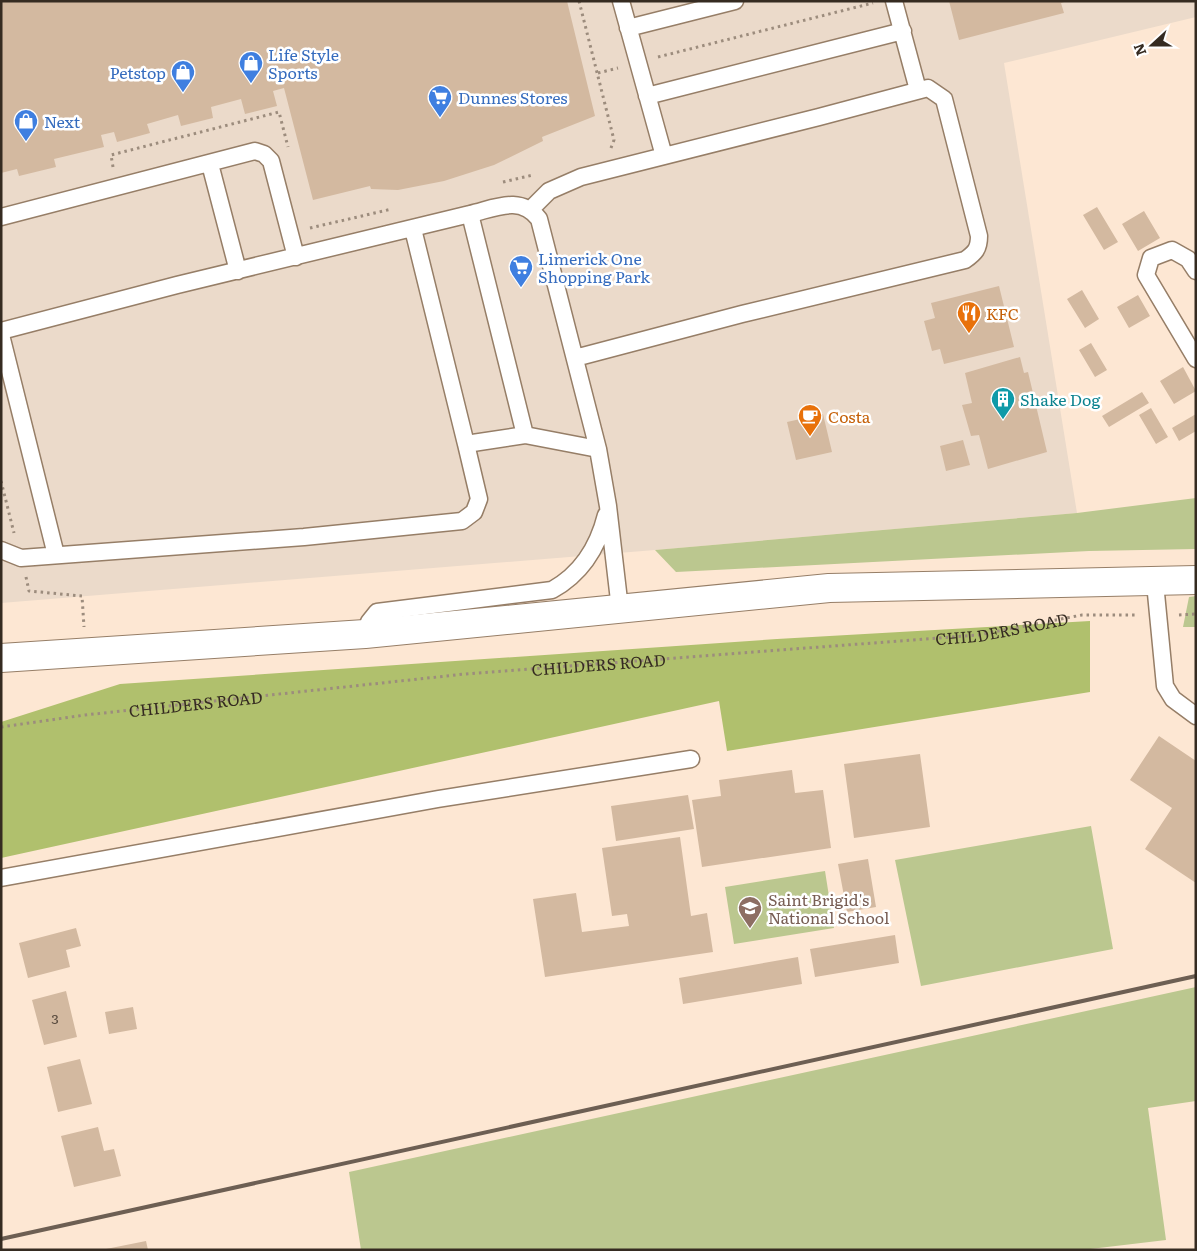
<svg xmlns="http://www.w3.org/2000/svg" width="1197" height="1251" viewBox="0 0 1197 1251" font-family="Literata,serif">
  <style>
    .commercial { fill: #ebdaca }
    .green { fill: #bbc78f }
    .forest { fill: #b0c06d }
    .building { fill: #d3b9a0 }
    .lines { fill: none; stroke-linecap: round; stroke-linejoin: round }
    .service-casing { stroke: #967e67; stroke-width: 19 }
    .secondary-casing { stroke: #967e67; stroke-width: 30 }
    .path { stroke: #9c8c7d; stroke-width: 3; stroke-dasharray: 2.5 4; stroke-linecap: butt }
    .service { stroke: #fff; stroke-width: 16 }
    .secondary { stroke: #fff; stroke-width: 28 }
    .rail { stroke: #6d5f53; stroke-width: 4 }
    .labels { text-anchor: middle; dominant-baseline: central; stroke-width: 5; stroke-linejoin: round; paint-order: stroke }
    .number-label { font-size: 14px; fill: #5c4e41 }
    .shop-label { font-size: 16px; fill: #366cbe; stroke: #fff; text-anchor: start }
    .food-label { font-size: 16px; fill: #c56008; stroke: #fff; text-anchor: start }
    .culture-label { font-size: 16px; fill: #0d838f; stroke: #fff; text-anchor: start }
    .street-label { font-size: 16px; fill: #352b21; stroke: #fff }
    .education-label { font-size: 16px; fill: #785e54; stroke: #fff; text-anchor: start }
  </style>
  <rect width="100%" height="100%" fill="#fde7d3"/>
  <!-- commercial -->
  <path class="commercial" d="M 1,1 L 1196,1 L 1196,17 L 1004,63 L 1077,513 L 655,550 L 1,603 Z"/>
  <!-- green -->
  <path class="green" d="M 1196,498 L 1196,549 L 1089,551 L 676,572 L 655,550 L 1077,513 Z
    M 1196,596 L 1196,627 L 1183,627 L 1189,597 Z
    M 1091,826 L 1113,949 L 921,986 L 895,860 Z
    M 825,871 L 834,928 L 734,944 L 725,887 Z
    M 1196,987 L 1196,1101 L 1148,1108 L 1166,1240 L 1082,1250 L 361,1250 L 349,1172 Z"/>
  <!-- forest -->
  <path class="forest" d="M 1090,621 L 1090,692 L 727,751 L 719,701 L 1,858 L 1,722 L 120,684 L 777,639 Z"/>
  <!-- building -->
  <path class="building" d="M 1,1 L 567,1 L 595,116 L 542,137 L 543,141 L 494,165 L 444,181 L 398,190 L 371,189 L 370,186 L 313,200 L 284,88 L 273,91 L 277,106 L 245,114 L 241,99 L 211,107 L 213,118 L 181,126 L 178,115 L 147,124 L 150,133 L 117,142 L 114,132 L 101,135 L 104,147 L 54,159 L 56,167 L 19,176 L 17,169 L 1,173 Z
    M 949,1 L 1064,1 L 1064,2 L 1061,3 L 1064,13 L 959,40 Z
    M 1097,207 L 1118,242 L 1104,250 L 1083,215 Z
    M 1144,211 L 1160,238 L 1138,251 L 1122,224 Z
    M 999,286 L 1014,347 L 944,364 L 940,349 L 932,351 L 924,321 L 935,318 L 931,303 Z
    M 1082,290 L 1099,319 L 1085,328 L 1067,299 Z
    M 1138,295 L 1150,316 L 1129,328 L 1117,307 Z
    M 1091,343 L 1107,370 L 1095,377 L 1079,350 Z
    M 1020,357 L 1024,373 L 1028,372 L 1047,452 L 988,469 L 979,435 L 971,436 L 962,405 L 972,403 L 965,373 Z
    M 1183,367 L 1196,391 L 1174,404 L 1160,381 Z
    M 1142,392 L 1149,403 L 1109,427 L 1102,416 Z
    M 1151,408 L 1168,437 L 1156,444 L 1139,415 Z
    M 823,414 L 832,452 L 796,460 L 787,422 Z
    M 1196,414 L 1196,431 L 1179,441 L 1172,428 Z
    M 963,440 L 970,465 L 946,471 L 940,446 Z
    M 1159,736 L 1196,761 L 1196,883 L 1145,849 L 1172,808 L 1130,780 Z
    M 920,754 L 930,827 L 854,838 L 844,764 Z
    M 792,770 L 795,793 L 823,790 L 831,848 L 702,867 L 692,800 L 721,796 L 719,780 Z
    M 688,795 L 694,829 L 616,841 L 611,806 Z
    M 680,837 L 691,916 L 707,913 L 713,952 L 545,977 L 533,899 L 576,893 L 582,932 L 629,926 L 627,914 L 612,916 L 602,848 Z
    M 868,859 L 876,907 L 847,912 L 838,864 Z
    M 76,928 L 81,946 L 66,950 L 70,967 L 28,978 L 19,943 Z
    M 895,935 L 899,963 L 815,977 L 810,949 Z
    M 798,957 L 802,984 L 683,1004 L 679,978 Z
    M 66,991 L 77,1037 L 44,1045 L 32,1000 Z
    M 133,1007 L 137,1029 L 109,1034 L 105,1012 Z
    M 80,1059 L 92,1104 L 58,1112 L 47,1067 Z
    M 98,1127 L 104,1151 L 114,1149 L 121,1176 L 74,1187 L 61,1136 Z
    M 146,1241 L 148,1250 L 107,1250 L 106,1249 Z"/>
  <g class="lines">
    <!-- service casing -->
    <g class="service-casing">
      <path id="service" d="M 621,1 L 664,156
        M 894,1 L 918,90
        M 628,28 L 735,1
        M 647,96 L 903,31
        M 210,164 L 238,271
        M 531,209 L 549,191 L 581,177 L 819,117 L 928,88 L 944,99 L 979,236 C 979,249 975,253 965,260 L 742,314 L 575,358
        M 470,214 L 525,435
        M 1,217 L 255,151 L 264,154 L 271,161 L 296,257
        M 413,229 L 466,444
        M 1196,271 L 1188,259 L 1172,250 L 1151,258 L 1146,275 L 1196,359
        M 1,331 L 177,285 L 470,214 C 496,208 520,195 539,219 L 598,449 L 608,506 L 620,609
        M 1,335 L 56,555
        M 1,550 L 21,558 L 304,537 L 462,521 L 474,512 L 479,499 L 466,444 L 525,435 L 598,449
        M 1155,583 L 1165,686 L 1173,699 L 1196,716
        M 365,634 L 369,622 L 377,612 L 552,590 C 581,574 598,547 606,515
        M 1,878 L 438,799 L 691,759"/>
    </g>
    <!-- secondary casing -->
    <g class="secondary-casing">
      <path id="secondary" d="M 1,658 L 365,634 L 829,588 L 1196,580"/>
    </g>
    <!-- path -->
    <g class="path">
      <path d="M 579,1 L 614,140 L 611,148"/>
      <path d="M 658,57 L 873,3"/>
      <path d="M 598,73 L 618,68"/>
      <path d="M 113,167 L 111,155 L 279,112 L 288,147"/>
      <path d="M 503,182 L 533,175"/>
      <path d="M 310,228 L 392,209"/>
      <path d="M 1,481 L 14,533"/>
      <path d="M 26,577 L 29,591 L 82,596 L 84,627"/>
      <path d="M 1179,615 L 1196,614"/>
      <path id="s1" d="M 1,727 L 85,715 L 465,674 L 978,635 L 1082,615 L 1138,615"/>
    </g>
    <!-- service -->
    <use href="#service" class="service"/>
    <!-- secondary -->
    <use href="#secondary" class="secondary"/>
    <!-- rail -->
    <path class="rail" d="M 1,1239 L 1196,976"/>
  </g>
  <!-- icons -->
  <defs>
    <g id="shop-pin" transform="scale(1.25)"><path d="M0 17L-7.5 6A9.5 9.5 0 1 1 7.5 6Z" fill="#3f7fe0" stroke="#fff"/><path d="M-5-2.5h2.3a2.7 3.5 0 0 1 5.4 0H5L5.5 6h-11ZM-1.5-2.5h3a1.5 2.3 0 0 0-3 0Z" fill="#fff"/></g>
    <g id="supermarket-pin" transform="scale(1.25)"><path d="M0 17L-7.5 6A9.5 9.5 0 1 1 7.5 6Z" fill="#3f7fe0" stroke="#fff"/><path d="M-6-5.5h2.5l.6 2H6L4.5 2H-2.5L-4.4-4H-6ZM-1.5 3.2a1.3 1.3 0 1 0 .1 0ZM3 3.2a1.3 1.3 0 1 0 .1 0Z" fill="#fff"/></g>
    <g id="restaurant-pin" transform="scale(1.25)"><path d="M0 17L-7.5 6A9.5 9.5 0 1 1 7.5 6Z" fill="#e8710a" stroke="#fff"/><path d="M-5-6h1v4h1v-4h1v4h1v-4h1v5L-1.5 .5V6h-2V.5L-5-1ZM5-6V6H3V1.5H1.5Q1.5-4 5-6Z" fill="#fff"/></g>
    <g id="building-pin" transform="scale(1.25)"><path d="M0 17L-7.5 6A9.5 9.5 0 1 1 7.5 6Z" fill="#0f9aa8" stroke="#fff"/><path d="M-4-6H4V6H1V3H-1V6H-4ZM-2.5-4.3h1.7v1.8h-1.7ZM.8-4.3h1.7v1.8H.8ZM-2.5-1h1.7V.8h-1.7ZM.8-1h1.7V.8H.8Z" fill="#fff"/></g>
    <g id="cafe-pin" transform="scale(1.25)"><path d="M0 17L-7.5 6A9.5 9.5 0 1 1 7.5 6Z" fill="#e8710a" stroke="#fff"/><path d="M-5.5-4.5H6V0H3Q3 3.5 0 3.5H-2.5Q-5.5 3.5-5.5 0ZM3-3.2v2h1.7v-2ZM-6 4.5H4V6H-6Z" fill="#fff"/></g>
    <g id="school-pin" transform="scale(1.25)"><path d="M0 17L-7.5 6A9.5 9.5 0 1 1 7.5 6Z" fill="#8d6e63" stroke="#fff"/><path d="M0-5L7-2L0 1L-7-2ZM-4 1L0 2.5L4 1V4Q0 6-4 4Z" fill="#fff"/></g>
  </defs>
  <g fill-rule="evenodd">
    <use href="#shop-pin" x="251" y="63"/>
    <use href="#shop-pin" x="183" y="72"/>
    <use href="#supermarket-pin" x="440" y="97"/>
    <use href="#shop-pin" x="26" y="121"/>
    <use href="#supermarket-pin" x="521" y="267"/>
    <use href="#restaurant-pin" x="969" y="313"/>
    <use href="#building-pin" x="1003" y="399"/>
    <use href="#cafe-pin" x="810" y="416"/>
    <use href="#school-pin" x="750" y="908"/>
  </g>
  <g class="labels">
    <!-- number labels -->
    <g class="number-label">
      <text x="55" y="1018">3</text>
    </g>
    <!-- shop labels -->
    <g class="shop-label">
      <text x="268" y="54">Life Style<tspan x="268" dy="18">Sports</tspan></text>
      <text x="166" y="72" text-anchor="end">Petstop</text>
      <text x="458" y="97">Dunnes Stores</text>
      <text x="44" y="121">Next</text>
      <text x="538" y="258">Limerick One<tspan x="538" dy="18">Shopping Park</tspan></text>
    </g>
    <!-- food labels -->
    <g class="food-label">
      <text x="986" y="313">KFC</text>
      <text x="828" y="416">Costa</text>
    </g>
    <!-- culture labels -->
    <g class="culture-label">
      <text x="1020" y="399">Shake Dog</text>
    </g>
    <!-- street labels -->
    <g class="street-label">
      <text stroke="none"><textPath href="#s1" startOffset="1006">CHILDERS ROAD</textPath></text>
      <text stroke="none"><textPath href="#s1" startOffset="601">CHILDERS ROAD</textPath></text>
      <text stroke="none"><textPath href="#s1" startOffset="196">CHILDERS ROAD</textPath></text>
    </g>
    <!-- education labels -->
    <g class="education-label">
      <text x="768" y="899">Saint Brigid's<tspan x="768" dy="18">National School</tspan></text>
    </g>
  </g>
  <!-- border -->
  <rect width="1197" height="1251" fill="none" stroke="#352b21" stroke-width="5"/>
  <!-- north arrow -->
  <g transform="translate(1152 45) rotate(249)" stroke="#ffffff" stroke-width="4" paint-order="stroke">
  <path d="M0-4L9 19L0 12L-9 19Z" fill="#352b21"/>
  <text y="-8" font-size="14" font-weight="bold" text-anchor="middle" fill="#352b21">N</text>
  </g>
</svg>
